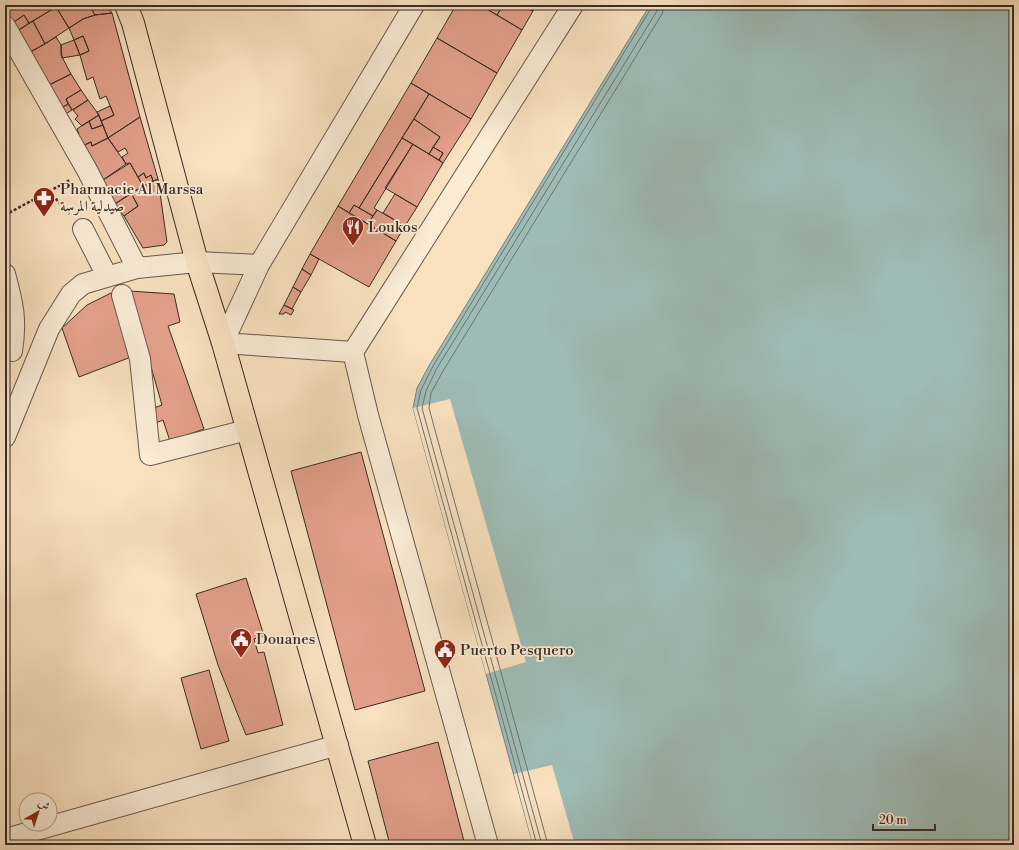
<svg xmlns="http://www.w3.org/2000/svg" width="1019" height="850" viewBox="0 0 1019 850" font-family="'Libre Bodoni',Amiri,serif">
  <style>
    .water { fill: #9ebcb6; stroke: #75827c }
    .pier { fill: #f9e1c0 }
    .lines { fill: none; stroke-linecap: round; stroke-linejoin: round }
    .shore { stroke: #6b746e; stroke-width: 1 }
    .building { fill: #e4a08c; stroke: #382c25 }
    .minor-casing { stroke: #68594c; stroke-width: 22 }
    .major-casing { stroke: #382c25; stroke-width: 24 }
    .path { stroke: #382c25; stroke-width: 2.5; stroke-dasharray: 3 2; stroke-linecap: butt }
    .minor { stroke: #fbecd6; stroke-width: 20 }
    .major { stroke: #f9e1c0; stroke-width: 22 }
    .labels { text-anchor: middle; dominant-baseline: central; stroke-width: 3.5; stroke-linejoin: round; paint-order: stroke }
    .poi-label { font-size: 15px; fill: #382c25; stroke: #fbecd6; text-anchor: start }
  </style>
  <rect width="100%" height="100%" fill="#f9e1c0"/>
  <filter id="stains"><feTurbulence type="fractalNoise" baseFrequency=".005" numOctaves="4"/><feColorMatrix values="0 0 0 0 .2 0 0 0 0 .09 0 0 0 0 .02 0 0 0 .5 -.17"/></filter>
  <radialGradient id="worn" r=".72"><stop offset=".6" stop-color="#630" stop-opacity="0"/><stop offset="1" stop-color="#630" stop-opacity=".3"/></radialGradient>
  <!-- water -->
  <path class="water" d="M 650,5 L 1014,5 L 1014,845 L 533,845 L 413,408 L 417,388 L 430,364 Z"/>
  <!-- pier -->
  <path class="pier" d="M 450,399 L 526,662 L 486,674 L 413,408 Z
    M 552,765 L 575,845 L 533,845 L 514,774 Z"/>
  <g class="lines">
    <!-- shore -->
    <path class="shore" d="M 537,845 L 417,408 L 421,390 L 433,366 L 653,5
      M 542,845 L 422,408 L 426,391 L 437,368 L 657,11 L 659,5
      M 548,845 L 429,408 L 431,393 L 443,371 L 662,14 L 665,5"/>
  </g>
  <!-- building -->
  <path class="building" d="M 5,5 L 60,5 L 29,23 L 24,15 L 11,24 L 5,12 Z
    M 60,5 L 89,5 L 95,15 L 83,19 L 69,28 L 56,7 Z
    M 89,5 L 106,5 L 112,13 L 95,15 Z
    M 456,5 L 480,5 L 522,30 L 497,73 L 437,38 Z
    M 480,5 L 503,5 L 497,15 Z
    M 503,5 L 525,5 L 524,7 L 533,11 L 522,30 L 497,15 Z
    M 525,5 L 536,5 L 533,11 L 524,7 Z
    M 56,7 L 69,28 L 45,44 L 33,21 Z
    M 112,13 L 140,117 L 108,138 L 101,121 L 114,115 L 106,96 L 100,99 L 93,77 L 87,80 L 80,55 L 89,51 L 83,36 L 74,40 L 69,28 L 83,19 L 95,15 Z
    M 24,15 L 29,23 L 16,32 L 11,24 Z
    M 33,21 L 45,44 L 27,54 L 16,32 Z
    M 83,36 L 89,51 L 80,55 L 74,40 Z
    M 56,37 L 61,45 L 61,55 L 71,74 L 45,87 L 27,54 Z
    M 437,38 L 497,73 L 471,119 L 411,83 Z
    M 74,40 L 80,55 L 62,58 L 61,45 Z
    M 71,74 L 81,90 L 66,99 L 68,104 L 58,110 L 45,87 Z
    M 411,83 L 429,94 L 359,208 L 354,205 L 349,213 L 338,206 Z
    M 81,90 L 88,100 L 72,110 L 66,99 Z
    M 429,94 L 471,119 L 443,163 L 439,160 L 443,153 L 433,147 L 440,137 L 414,119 Z
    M 88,100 L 99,115 L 82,126 L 75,119 L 78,116 L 73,110 Z
    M 68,104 L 72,110 L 61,117 L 58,110 Z
    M 110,106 L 114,115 L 101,121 L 97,112 Z
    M 99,115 L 103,125 L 92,129 L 89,121 Z
    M 140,117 L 158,179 L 153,181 L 151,175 L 146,178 L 144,173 L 138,177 L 130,163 L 126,164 L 122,157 L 128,153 L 125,148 L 118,152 L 108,138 Z
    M 414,119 L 440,137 L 429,154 L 402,138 Z
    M 89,121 L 92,129 L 103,125 L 108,138 L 92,146 L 91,142 L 76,149 L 71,138 L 79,134 L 77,129 Z
    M 108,138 L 126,164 L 103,180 L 82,146 L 91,142 L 92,146 Z
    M 402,138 L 413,144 L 374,208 L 377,210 L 373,216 L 359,208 Z
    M 413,144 L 443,163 L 417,207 L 385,188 Z
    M 433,147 L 443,153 L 439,160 L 429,154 Z
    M 130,163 L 143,186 L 115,204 L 103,180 Z
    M 144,173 L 146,178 L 151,175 L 153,181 L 143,186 L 138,177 Z
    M 158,179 L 167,242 L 164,245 L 143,248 L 124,216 L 138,206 L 131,193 Z
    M 131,193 L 138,206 L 124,216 L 115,204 Z
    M 395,194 L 417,207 L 405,226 L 383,213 Z
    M 354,205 L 373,216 L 368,224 L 349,213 Z
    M 338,206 L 396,241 L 369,287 L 310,254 Z
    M 377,210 L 405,226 L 396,241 L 368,224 Z
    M 310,254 L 319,259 L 311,275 L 302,269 Z
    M 302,269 L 311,275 L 301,292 L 293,287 Z
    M 293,287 L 301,292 L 292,309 L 284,305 Z
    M 129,291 L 174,294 L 180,322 L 168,326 L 204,429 L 170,441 L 163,420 L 156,423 L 151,409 L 162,405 Z
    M 111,293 L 131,357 L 79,377 L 62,328 L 87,305 Z
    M 284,305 L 294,310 L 291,315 L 285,312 L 284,314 L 279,314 Z
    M 361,452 L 425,691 L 355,710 L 291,471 Z
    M 246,578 L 264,636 L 254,639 L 258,653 L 264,652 L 283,725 L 246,735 L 218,665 L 196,594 Z
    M 209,670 L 229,741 L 201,749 L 181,678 Z
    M 438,742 L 465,845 L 390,845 L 368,761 Z"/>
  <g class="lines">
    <!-- minor casing -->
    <g class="minor-casing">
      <path id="minor" d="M 414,5 L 259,265 L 223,343 L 353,352 L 368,415 L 488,845
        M 5,26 L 87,170 L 137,268
        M 83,229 L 107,276
        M 5,274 C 13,303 17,321 12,351
        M 122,295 L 140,359 L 150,455 L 247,430
        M 353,352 L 573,5
        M 5,437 L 49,329 L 71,294 L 83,284 L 137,268 L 197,262 L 259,265
        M 5,839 L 338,745"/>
    </g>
    <!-- major casing -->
    <g class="major-casing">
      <path id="major" d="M 126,5 L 133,23 L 197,262 L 223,343 L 365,845"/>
    </g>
    <!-- path -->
    <path class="path" d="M 49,191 L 69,214
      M 5,215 L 70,180"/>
    <!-- minor -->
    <use href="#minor" class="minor"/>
    <!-- major -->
    <use href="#major" class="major"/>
  </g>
  <!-- icons -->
  <defs>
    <g id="pharmacy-pin" transform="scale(1.15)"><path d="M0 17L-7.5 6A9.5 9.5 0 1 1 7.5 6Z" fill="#8f2418" stroke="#fbecd6"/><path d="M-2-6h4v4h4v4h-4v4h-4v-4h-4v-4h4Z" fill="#fff"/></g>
    <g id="restaurant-pin" transform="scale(1.15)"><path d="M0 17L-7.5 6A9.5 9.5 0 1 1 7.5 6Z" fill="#8f2418" stroke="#fbecd6"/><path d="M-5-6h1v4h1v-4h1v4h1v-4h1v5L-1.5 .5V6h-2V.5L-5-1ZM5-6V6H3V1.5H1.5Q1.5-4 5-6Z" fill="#fff"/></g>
    <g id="civic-pin" transform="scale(1.15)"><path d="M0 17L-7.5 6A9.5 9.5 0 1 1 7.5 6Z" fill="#8f2418" stroke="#fbecd6"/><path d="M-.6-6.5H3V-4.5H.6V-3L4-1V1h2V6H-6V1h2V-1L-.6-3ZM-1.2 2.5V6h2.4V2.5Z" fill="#fff"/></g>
  </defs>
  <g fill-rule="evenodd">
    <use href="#pharmacy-pin" x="44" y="198"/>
    <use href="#restaurant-pin" x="353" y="227"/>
    <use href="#civic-pin" x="241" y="639"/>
    <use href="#civic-pin" x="445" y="650"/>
  </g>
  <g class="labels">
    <!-- poi labels -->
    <g class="poi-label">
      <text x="60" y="189">Pharmacie Al Marssa<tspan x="60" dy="17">صيدلية المرسة</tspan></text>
      <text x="368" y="227">Loukos</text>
      <text x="256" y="639">Douanes</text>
      <text x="460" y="650">Puerto Pesquero</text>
    </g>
  </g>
  <!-- margin -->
  <rect width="1019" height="850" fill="none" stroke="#f9e1c0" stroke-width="20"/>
  <rect x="6" y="6" width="1007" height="838" fill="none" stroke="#382c25" stroke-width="2"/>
  <rect x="10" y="10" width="999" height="830" fill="none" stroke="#382c25"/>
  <!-- north arrow -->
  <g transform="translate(38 812) rotate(39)"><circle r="19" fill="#fbecd6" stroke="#ad9f8f"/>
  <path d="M0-3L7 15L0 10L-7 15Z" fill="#8f2418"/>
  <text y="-6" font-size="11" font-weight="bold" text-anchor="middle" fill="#382c25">ش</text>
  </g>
  <!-- scale -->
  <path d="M873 824v6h62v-6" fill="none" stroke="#382c25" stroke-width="2"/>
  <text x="879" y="824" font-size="12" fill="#382c25" stroke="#fbecd6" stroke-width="3" paint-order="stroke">20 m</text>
  <rect width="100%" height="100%" filter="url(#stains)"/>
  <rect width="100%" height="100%" fill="url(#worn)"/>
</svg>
